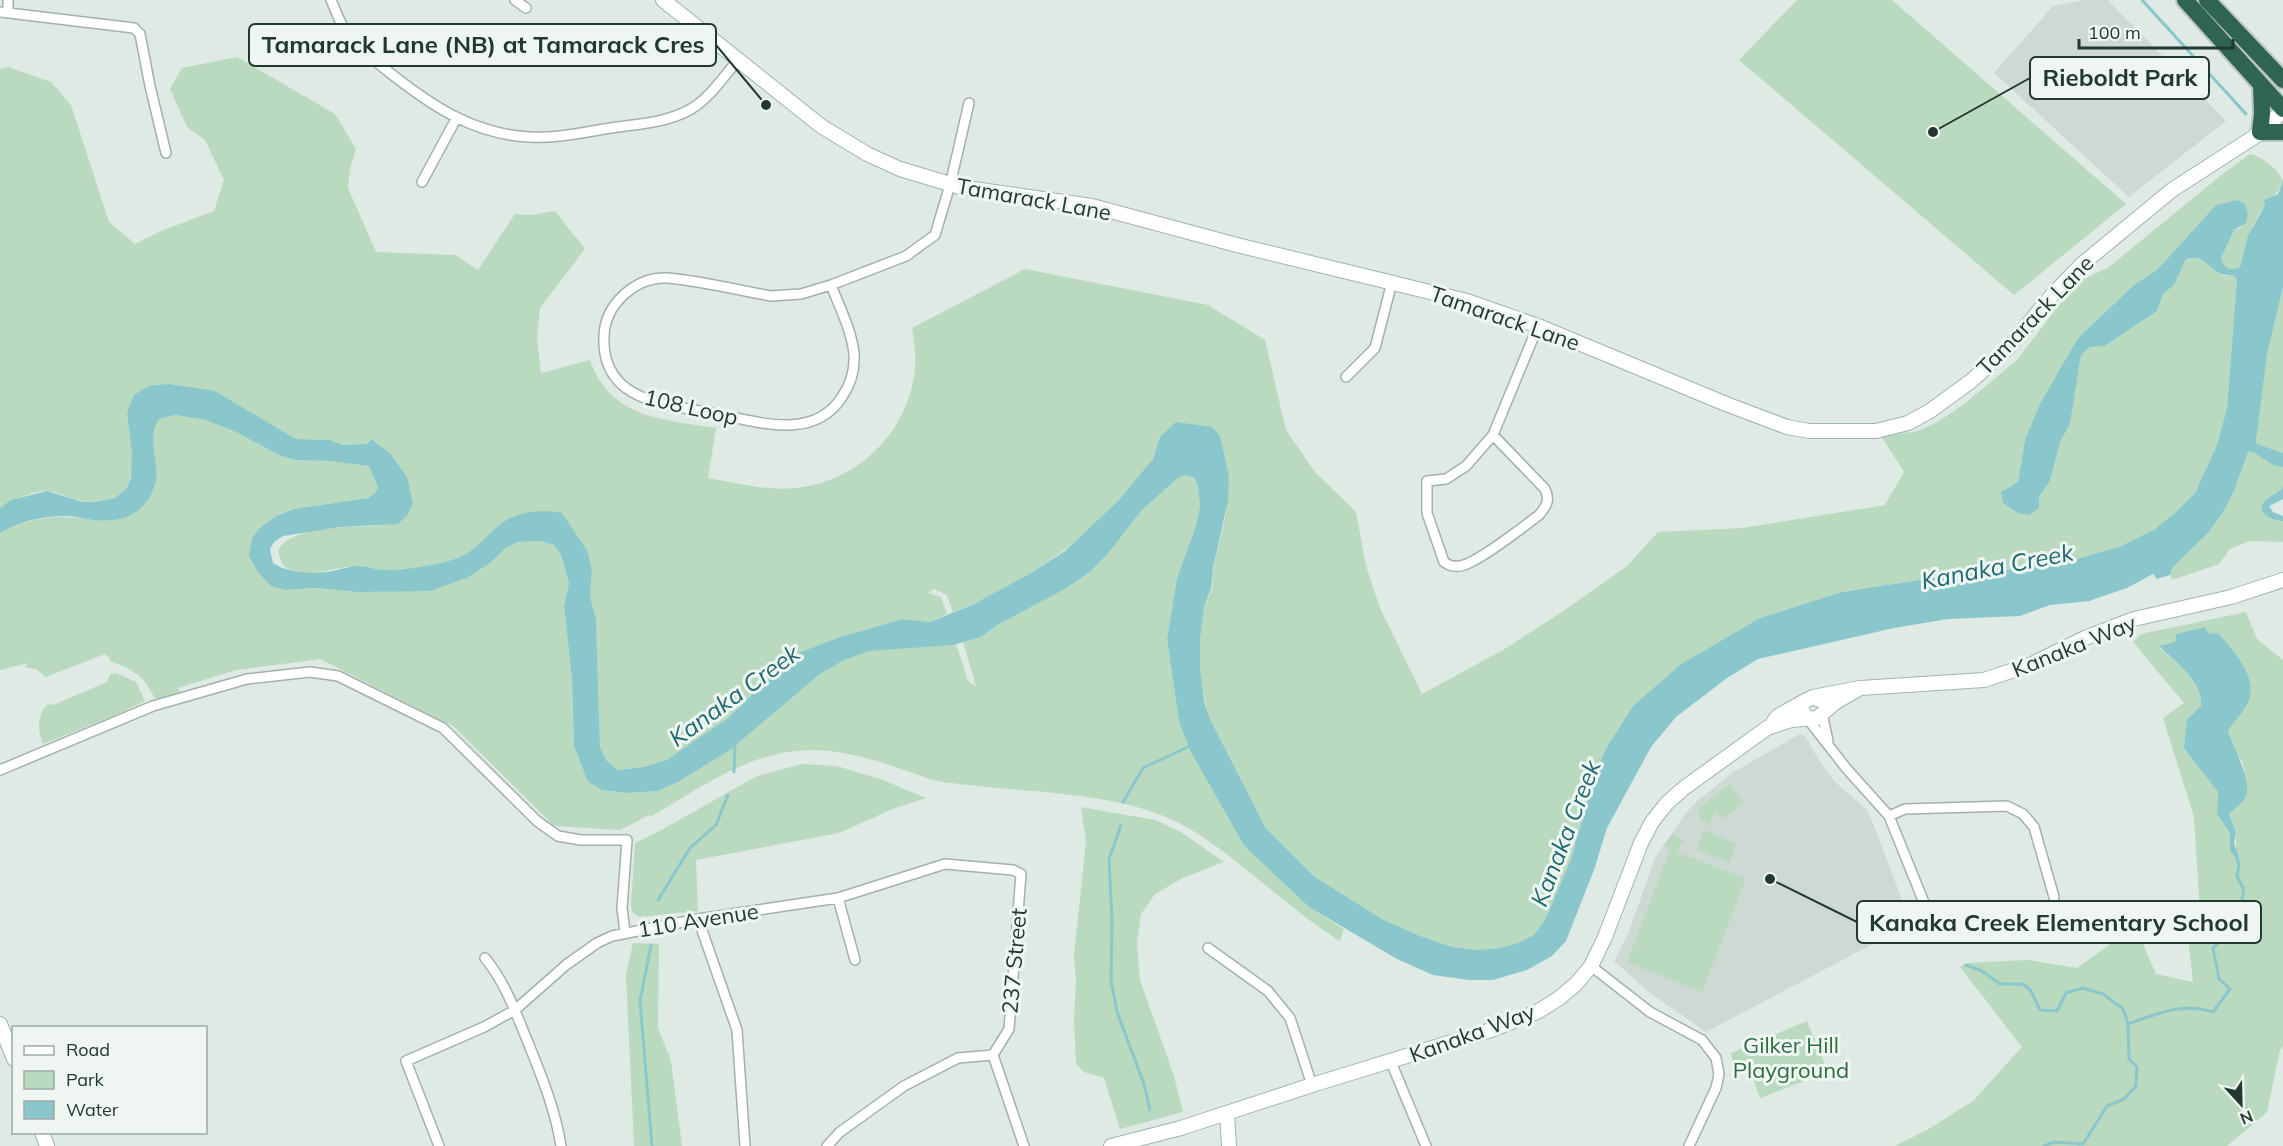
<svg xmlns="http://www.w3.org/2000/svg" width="2283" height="1146" viewBox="0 0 2283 1146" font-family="Mulish,sans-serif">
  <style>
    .built { fill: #ced9d3 }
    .green { fill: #b9dabf; fill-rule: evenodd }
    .water { fill: #89c7cc }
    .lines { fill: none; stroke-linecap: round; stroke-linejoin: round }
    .stream { stroke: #89c7cc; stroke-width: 3 }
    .street-casing { stroke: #a2b1aa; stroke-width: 12 }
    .secondary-casing { stroke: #9fb5ab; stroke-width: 16 }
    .highway-casing { stroke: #bcc4c1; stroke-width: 20 }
    .street { stroke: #fff; stroke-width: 9 }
    .secondary { stroke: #fff; stroke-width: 14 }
    .highway { stroke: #2f6354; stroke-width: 16 }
    .labels { text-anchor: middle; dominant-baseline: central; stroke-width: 6; stroke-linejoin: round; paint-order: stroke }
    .street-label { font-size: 22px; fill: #213930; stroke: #eff6f2 }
    .park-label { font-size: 22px; fill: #2e6d41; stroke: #eff6f2 }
    .water-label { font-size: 24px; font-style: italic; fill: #1f6a71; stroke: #eff6f2 }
    .leader { fill: none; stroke: #213930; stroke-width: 2 }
    .callout-dot { fill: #213930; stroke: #eff6f2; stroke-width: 2 }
    .callout { fill: #eff6f2; stroke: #213930; stroke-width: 2 }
    .callout-label { font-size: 24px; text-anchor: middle; font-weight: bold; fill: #213930 }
  </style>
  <rect width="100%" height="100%" fill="#dfeae4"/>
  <!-- built -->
  <path class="built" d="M 2084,0 L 2108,0 L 2226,121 L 2129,197 L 1994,73 L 2053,6 Z
    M 1800,734 L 1805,736 L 1820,762 L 1835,782 L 1866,809 L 1873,823 L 1911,924 L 1706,1032 L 1650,993 L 1614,961 L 1628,934 L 1655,858 L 1685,814 L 1697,801 L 1732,773 Z"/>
  <!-- green -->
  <path class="green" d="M 1797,0 L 1892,0 L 2126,204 L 2014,295 L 1739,60 Z
    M 237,57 L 335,114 L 356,149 L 350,169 L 348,188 L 376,252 L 455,255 L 478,270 L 515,214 L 531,215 L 555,211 L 585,249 L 540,308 L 537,337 L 541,373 L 590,360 C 611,419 662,419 716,428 L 708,478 C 736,483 766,491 794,488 C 857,483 909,432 915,369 C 916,355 914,342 912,328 L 1025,269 L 1208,305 L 1265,340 L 1286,430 L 1315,472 L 1356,512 L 1366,566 L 1380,608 L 1422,694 L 1503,650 L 1562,612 L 1627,566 L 1658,532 L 1743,528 L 1885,505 L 1904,472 L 1881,436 L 1918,431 L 1939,421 L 1964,404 L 2016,361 L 2076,283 L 2109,267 L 2220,176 L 2250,154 C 2263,157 2278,169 2283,181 C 2276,198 2270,196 2263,208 C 2251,226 2245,246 2240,267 C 2231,272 2223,267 2221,258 L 2234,230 L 2241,228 L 2237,200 L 2216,205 L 2157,270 L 2134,285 L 2078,338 L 2025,440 L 2018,482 L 2039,497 L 2050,481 L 2060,442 L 2070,424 L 2081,355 L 2090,347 L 2105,346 L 2157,311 L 2163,294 L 2174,285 L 2186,259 C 2201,255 2213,267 2224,276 L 2233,275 L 2237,279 L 2227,408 L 2217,445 L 2195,493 L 2176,512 L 2155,529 L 2121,546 L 2053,566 L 1958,574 L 1842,592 L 1760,618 L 1681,664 L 1633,706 L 1595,774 L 1571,859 L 1546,918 L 1534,935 L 1518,943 L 1501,948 L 1477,950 L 1452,947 L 1420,936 L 1382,919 L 1315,877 L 1265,827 L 1210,719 C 1199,686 1195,639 1204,606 C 1206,600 1210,595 1212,589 C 1213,581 1212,573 1214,566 C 1221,531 1234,498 1225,463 L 1160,437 C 1158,444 1156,452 1153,458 C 1148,469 1137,478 1130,487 C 1083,543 1022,586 953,612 L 947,595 L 934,589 L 928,593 L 941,597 L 947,614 L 930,622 L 903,619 L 840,637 L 793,655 L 728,718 L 667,761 L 644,767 L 616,770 L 606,760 L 600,747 L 596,619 L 590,596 L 592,572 L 588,552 L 498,526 C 487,538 474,553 459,558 C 437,565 408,571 385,570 C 376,570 367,566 358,566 C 339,566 307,579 289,570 C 281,567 280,557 278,550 C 293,525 351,527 378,526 L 407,477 L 390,453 L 371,439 L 367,444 L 341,445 L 330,440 L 296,439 L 215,391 L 127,413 C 131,441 145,493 106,500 C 98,501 90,503 83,501 C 71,499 59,492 47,491 C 33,491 11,500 0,508 L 0,69 L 8,67 L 51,82 L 71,105 L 109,222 L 135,244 L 161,231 L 214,211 L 224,180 L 205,140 L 187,127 L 170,89 L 182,68 Z
    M 2283,287 L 2283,453 L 2256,444 L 2256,441 L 2267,355 Z
    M 175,415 L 206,420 L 238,433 L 281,456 L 295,460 L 329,461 L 369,466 L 378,488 L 375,493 L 368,498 L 294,509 L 276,516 L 252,538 L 286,590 L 316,588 L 357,592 L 430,590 L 467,578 L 490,563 L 506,548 L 519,542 L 540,541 L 554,545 L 561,555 L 569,583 L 564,606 L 572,679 L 574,746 L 588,782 L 602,790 L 627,793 L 658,791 L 678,782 L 730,750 L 820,674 L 844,660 L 870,651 L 956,644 L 968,681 L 976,686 L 963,642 L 981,637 L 999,624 L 1065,589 L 1090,572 L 1107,555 L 1142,510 L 1179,477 L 1186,475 L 1193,478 L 1198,487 L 1200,505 L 1196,526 L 1177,578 L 1167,639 L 1179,721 L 1245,847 L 1309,907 L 1344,929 L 1340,941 C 1284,907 1236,853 1179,823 C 1112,789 1018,793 943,782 C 930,780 917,774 904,770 C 866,757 830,746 789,752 C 738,759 694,792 650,817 L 649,815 L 620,830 L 554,826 L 453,726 L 320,659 L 236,670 L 178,688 L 181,693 L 159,699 L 154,697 C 142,673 134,670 109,661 L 110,658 L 105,654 L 46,677 L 36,669 L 25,667 L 28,663 L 0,670 L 0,533 C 33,516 57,514 93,520 L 155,471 L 152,428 L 158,419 Z
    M 2253,451 L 2275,466 L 2283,467 L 2283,488 L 2264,502 L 2276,521 L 2283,521 L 2283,542 L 2250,541 L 2230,549 L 2219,564 L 2172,580 L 2170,575 L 2173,567 L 2209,532 L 2223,512 L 2234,491 L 2248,452 Z
    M 2246,612 L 2257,639 L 2283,660 L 2283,1046 L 2280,1050 L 2267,1112 L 2227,1146 L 1895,1146 L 1927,1130 L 1973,1101 L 2022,1047 L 1960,967 L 1967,963 L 2027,960 L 2077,968 L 2120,937 L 2126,915 L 2130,914 L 2156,974 L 2193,982 L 2188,938 L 2201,928 L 2194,817 L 2163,718 L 2184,703 L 2133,642 L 2141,634 ZM 2205,627 L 2246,707 L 2237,716 L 2228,731 L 2236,753 L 2243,763 L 2245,776 L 2243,801 L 2229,814 L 2236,833 L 2236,853 L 2230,850 L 2230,833 L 2217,814 L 2218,792 L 2210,780 L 2201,706 C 2203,681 2176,663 2159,647 L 2175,642 L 2176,634 Z
    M 116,673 L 136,682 L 145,701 L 118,714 L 43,744 C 37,731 37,714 48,704 L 53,705 L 107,682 L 110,674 Z
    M 802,764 L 837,766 L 883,780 L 926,798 L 895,808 L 839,833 L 696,860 L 698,911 L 639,917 L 632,912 L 631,905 L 635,843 L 663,829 L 757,776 Z
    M 1730,784 L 1744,803 L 1722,819 L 1716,812 L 1709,824 L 1700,820 L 1699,808 Z
    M 1081,807 L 1155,820 L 1181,832 L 1224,862 L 1183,878 L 1155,894 L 1141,914 L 1137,943 L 1140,980 L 1174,1076 L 1183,1112 L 1120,1129 L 1104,1078 L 1084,1072 L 1076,1064 L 1074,1020 L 1076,982 L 1074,956 L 1086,841 Z
    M 1704,830 L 1737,844 L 1729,863 L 1696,849 Z
    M 1673,833 L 1684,841 L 1676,852 L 1746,878 L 1702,992 L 1627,962 L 1670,850 L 1664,845 Z
    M 633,943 L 659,944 L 658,1028 L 671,1061 L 682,1146 L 634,1146 L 626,974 Z
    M 1807,1021 L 1828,1072 L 1760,1098 L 1749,1068 L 1734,1069 L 1731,1053 Z"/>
  <!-- water -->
  <path class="water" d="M 2283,181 L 2283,287 L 2267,355 L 2256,441 L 2257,444 L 2283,453 L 2283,467 L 2275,466 L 2253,452 L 2248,452 L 2234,491 L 2223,512 L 2209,532 L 2173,567 L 2170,575 L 2157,579 L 2153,574 L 2127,588 L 2089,601 L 2050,605 L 2020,616 L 1948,619 L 1894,628 L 1758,659 L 1727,678 L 1676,717 L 1651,747 L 1607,828 L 1594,870 L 1566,941 L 1552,956 L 1527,970 L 1493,980 L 1469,980 L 1433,975 L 1397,959 L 1309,907 L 1245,847 L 1191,752 L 1179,721 L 1167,639 L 1177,578 L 1196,526 L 1200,506 L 1198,487 L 1194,478 L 1186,475 L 1179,477 L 1142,510 L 1107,555 L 1090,572 L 1065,589 L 999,624 L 981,637 L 953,645 L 870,651 L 844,660 L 820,674 L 730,750 L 678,782 L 658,791 L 627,793 L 602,790 L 588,782 L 574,746 L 572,679 L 564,606 L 569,583 L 561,555 L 554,545 L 540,541 L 518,542 L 506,548 L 490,563 L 467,578 L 430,591 L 357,592 L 316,588 L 286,590 L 271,586 L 258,572 L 249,556 L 252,538 L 259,529 L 276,516 L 294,509 L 368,498 L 375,493 L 378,488 L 369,466 L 329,461 L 295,460 L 281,456 L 238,433 L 206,420 L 175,415 L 159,419 C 144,441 164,468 153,490 C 141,517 122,522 93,520 C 84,519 75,516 66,516 C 41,516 22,521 0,533 L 0,508 L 11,500 L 47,491 L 83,502 L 94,502 L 115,498 L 126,489 L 131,478 L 132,452 L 127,413 L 134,395 L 149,386 L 168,384 L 215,391 L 296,439 L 330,440 L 342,445 L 367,444 L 371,439 L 390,453 L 407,477 L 413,504 L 408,514 L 398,524 L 340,527 L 283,536 L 274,542 L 270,549 L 273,563 C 288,573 308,574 326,572 C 337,571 348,566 358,566 C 367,566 376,570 385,570 C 402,571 448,564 462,556 C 477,549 485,537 497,527 C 515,511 540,509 562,513 L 588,552 L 592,572 L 590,596 L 596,619 L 600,747 L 606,760 L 617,770 L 644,767 L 667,760 L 728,718 L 793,655 L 840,637 L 903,619 L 930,622 L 974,604 L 1033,572 L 1065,551 L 1118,501 L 1153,459 L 1160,437 L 1176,422 L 1212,427 L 1220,436 L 1229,477 L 1228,501 L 1213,568 L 1211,589 L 1204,606 L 1200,639 L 1200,668 L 1204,701 L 1210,719 L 1265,827 L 1315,877 L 1382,919 L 1420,936 L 1452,947 L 1477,950 L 1501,948 L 1518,943 L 1534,935 L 1546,918 L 1571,859 L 1595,774 L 1607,747 L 1633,706 L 1681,664 L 1760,618 L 1842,592 L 1958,574 L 2053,566 L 2121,546 L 2155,529 L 2176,512 L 2195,493 L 2217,445 L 2227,408 L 2237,279 L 2233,275 C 2210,278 2210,253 2186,259 L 2174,285 L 2163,294 L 2157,311 L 2105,346 L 2090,347 L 2081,355 L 2070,424 L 2060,442 L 2050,481 L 2039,497 L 2039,508 L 2029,515 L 2018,513 L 2003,503 L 2001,492 L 2018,482 L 2025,440 L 2040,404 L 2078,338 L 2134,285 L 2157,270 L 2216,205 L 2237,200 L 2245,204 L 2248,213 L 2246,223 L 2234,230 L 2221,258 C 2223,267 2231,272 2240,267 L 2248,236 L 2265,205 L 2264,200 L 2278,194 Z
    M 2283,487 L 2283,499 L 2269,506 L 2273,512 L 2283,516 L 2283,521 C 2272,521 2253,512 2266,500 C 2272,495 2278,493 2283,487 Z
    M 2205,627 L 2209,634 L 2218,633 C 2234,651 2263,682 2245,708 C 2240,716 2233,722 2228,731 C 2233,746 2252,781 2246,796 C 2243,803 2235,808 2229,814 L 2236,833 L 2234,843 L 2239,857 L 2236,859 L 2230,850 L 2230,833 L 2217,814 L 2218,792 L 2184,748 L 2187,720 L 2201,706 C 2203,681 2176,663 2159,646 L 2175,642 L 2176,634 Z"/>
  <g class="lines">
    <!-- stream -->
    <path class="stream" d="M 2142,0 L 2246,114
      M 734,772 L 735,744
      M 1123,802 L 1143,768 L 1190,746
      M 1121,825 L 1109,859 L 1112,921 L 1111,980 L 1117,1012 L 1144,1084 L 1150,1110
      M 658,900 L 690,848 L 716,825 L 728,795
      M 651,945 L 640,1001 L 652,1146
      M 1966,965 L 1982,971 L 2000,984 L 2023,984 L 2031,991 L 2040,1010 L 2057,1011 L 2066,993 L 2083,988 L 2103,994 L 2123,1009 L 2128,1024
      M 2044,1146 L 2054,1142 L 2083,1144 L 2107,1106 L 2124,1099 L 2136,1086 L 2137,1067 L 2129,1059 L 2128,1024 C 2156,1014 2183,1002 2213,1012 L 2230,989 L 2219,979 L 2213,948 L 2228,934 L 2231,924 L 2239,913 L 2244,890 L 2237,876 L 2239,865 L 2236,855"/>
    <!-- street casing -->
    <g class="street-casing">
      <path id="street" d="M 331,0 C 335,9 339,20 344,29 C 358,48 376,62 394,76 C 435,108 475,134 529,137 C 556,139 584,132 611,128 C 637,124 667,123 691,109 C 709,99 724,76 738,60
        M 515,0 L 526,8
        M 0,12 L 134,28 L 140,34 L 150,86 L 166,153
        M 8,12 L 8,0
        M 422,182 L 456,119
        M 831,285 C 839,306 852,331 854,354 C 855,369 851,384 842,397 C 814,441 758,422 717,414 C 689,408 648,405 626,388 C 609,375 603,356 604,336 C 605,304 636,276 668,278 C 701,281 738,290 771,296 L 801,294 L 831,285 L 906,256 L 935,235 L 950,185 L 969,103
        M 1346,377 L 1375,348 L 1392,282
        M 1427,481 L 1427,513 L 1444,562 C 1452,568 1462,567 1471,562 C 1493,551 1519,530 1539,515 C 1547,506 1550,500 1545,489 L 1493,435
        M 1427,481 L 1446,479 L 1466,466 L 1493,435 L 1538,326
        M 1822,713 L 1828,741
        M 1807,718 L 1846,768 L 1889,816 L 1927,910
        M 0,770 L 153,706 L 247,679 L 310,672 L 338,676 L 443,728 L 537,821 L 558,836 L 581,840 L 627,840 L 622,908 L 625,932
        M 1889,816 L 1905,809 L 2007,806 L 2023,814 L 2034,827 L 2054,897
        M 838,898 L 855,960
        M 698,919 L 737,1030 L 745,1146
        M 1208,948 L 1268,991 L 1290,1018 L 1312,1085
        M 485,958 C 505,982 515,1011 527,1040 C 541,1075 555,1108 561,1146
        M 1591,966 L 1650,1012 L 1702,1040 L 1716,1058 L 1719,1074 L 1716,1088 L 1689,1146
        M 993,1055 L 1024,1146
        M 1391,1062 L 1426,1146
        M 439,1146 L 406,1061 L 484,1027 L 515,1010 L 566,965 L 597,943 L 612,936 L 698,919 L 838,898 L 945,864 L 1013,870 L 1021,874 L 1009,1029 L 993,1055
        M 827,1146 L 840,1132 L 904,1086 L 958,1058 L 993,1055"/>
    </g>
    <!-- secondary casing -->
    <g class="secondary-casing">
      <path id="secondary" d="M 663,0 L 821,126 L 867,154 L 900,169 L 960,187 L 1092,206 L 1237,245 L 1467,301 L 1538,326 L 1726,404 L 1787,427 L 1809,431 L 1876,431 L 1908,423 L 1930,411 L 1971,381 L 2009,347 L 2053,294 L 2081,265 L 2172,190 L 2254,137 L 2283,111
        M 1813,697 L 1860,688 L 1984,680 L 2032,664 L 2085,638 L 2134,619 L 2231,597 L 2283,580
        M 1807,718 L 1801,710 L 1803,702 L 1813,697 L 1819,700
        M 1772,724 L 1778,716 L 1803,702
        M 0,1024 L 14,1059
        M 1227,1113 L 1229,1146
        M 42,1132 L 47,1146
        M 1111,1146 L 1181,1128 L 1312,1085 L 1491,1030 L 1537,1012 L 1558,999 L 1576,984 L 1591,966 L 1605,937 L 1641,843 L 1652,822 L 1667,803 L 1684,788 L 1767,728 L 1791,720 L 1817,718 L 1836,702 L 1860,688"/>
    </g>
    <!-- highway casing -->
    <g class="highway-casing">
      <path id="highway" d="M 2185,0 L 2283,109
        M 2207,0 L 2283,80
        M 2261,85 L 2262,114 L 2260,132 L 2283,132"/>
    </g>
    <!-- street -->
    <use href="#street" class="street"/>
    <!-- secondary -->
    <use href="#secondary" class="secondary"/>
    <!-- highway -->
    <use href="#highway" class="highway"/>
  </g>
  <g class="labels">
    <!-- street labels -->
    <g class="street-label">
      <text transform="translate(1034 199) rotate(10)">Tamarack Lane</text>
      <text transform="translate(2035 315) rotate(-46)">Tamarack Lane</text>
      <text transform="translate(1505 318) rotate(19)">Tamarack Lane</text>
      <text transform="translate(691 407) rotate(13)">108 Loop</text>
      <text transform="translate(2074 646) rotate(-22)">Kanaka Way</text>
      <text transform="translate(698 920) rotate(-9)">110 Avenue</text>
      <text transform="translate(1014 961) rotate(-85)">237 Street</text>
      <text transform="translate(1472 1033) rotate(-20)">Kanaka Way</text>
    </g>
    <!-- park labels -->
    <g class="park-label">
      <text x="1791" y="1045">Gilker Hill<tspan x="1791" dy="25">Playground</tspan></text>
    </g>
    <!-- water labels -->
    <g class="water-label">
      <text transform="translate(1997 566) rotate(-11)">Kanaka Creek</text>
      <text transform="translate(734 695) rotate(-36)">Kanaka Creek</text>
      <text transform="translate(1565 833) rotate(-69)">Kanaka Creek</text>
    </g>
  </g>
  <!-- callouts -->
  <path class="leader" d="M766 105L716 45M1933 132L2030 78M1770 879L1857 922"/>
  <g class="callout-dot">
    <circle cx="766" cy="105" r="6"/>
    <circle cx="1933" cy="132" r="6"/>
    <circle cx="1770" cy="879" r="6"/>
  </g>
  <g class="callout">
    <rect x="249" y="24" width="467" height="42" rx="6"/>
    <rect x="2030" y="57" width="179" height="42" rx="6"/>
    <rect x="1857" y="901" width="404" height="42" rx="6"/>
  </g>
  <g class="callout-label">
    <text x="483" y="53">Tamarack Lane (NB) at Tamarack Cres</text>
    <text x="2120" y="86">Rieboldt Park</text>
    <text x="2059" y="931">Kanaka Creek Elementary School</text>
  </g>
  <!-- legend -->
  <rect x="12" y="1026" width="195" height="108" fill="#eff6f2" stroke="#9daaa4" stroke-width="1.5"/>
  <rect x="24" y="1046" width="30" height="9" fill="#ffffff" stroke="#9daaa4" stroke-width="1.5"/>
  <text x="66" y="1056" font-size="18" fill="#213930">Road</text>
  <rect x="24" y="1071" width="30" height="18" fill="#b9dabf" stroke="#9daaa4" stroke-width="1.5"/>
  <text x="66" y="1086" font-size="18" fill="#213930">Park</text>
  <rect x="24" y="1101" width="30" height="18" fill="#89c7cc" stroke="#9daaa4" stroke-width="1.5"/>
  <text x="66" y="1116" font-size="18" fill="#213930">Water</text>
  <!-- north arrow -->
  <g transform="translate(2241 1104) rotate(158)" stroke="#eff6f2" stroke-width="4.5" paint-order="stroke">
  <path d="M0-4.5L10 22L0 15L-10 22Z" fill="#213930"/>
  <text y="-9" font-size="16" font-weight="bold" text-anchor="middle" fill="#213930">N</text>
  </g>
  <!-- scale -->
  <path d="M2079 39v9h154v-9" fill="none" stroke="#213930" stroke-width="3"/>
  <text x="2088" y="39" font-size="18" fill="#213930" stroke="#eff6f2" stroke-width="4.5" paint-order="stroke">100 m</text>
</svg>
